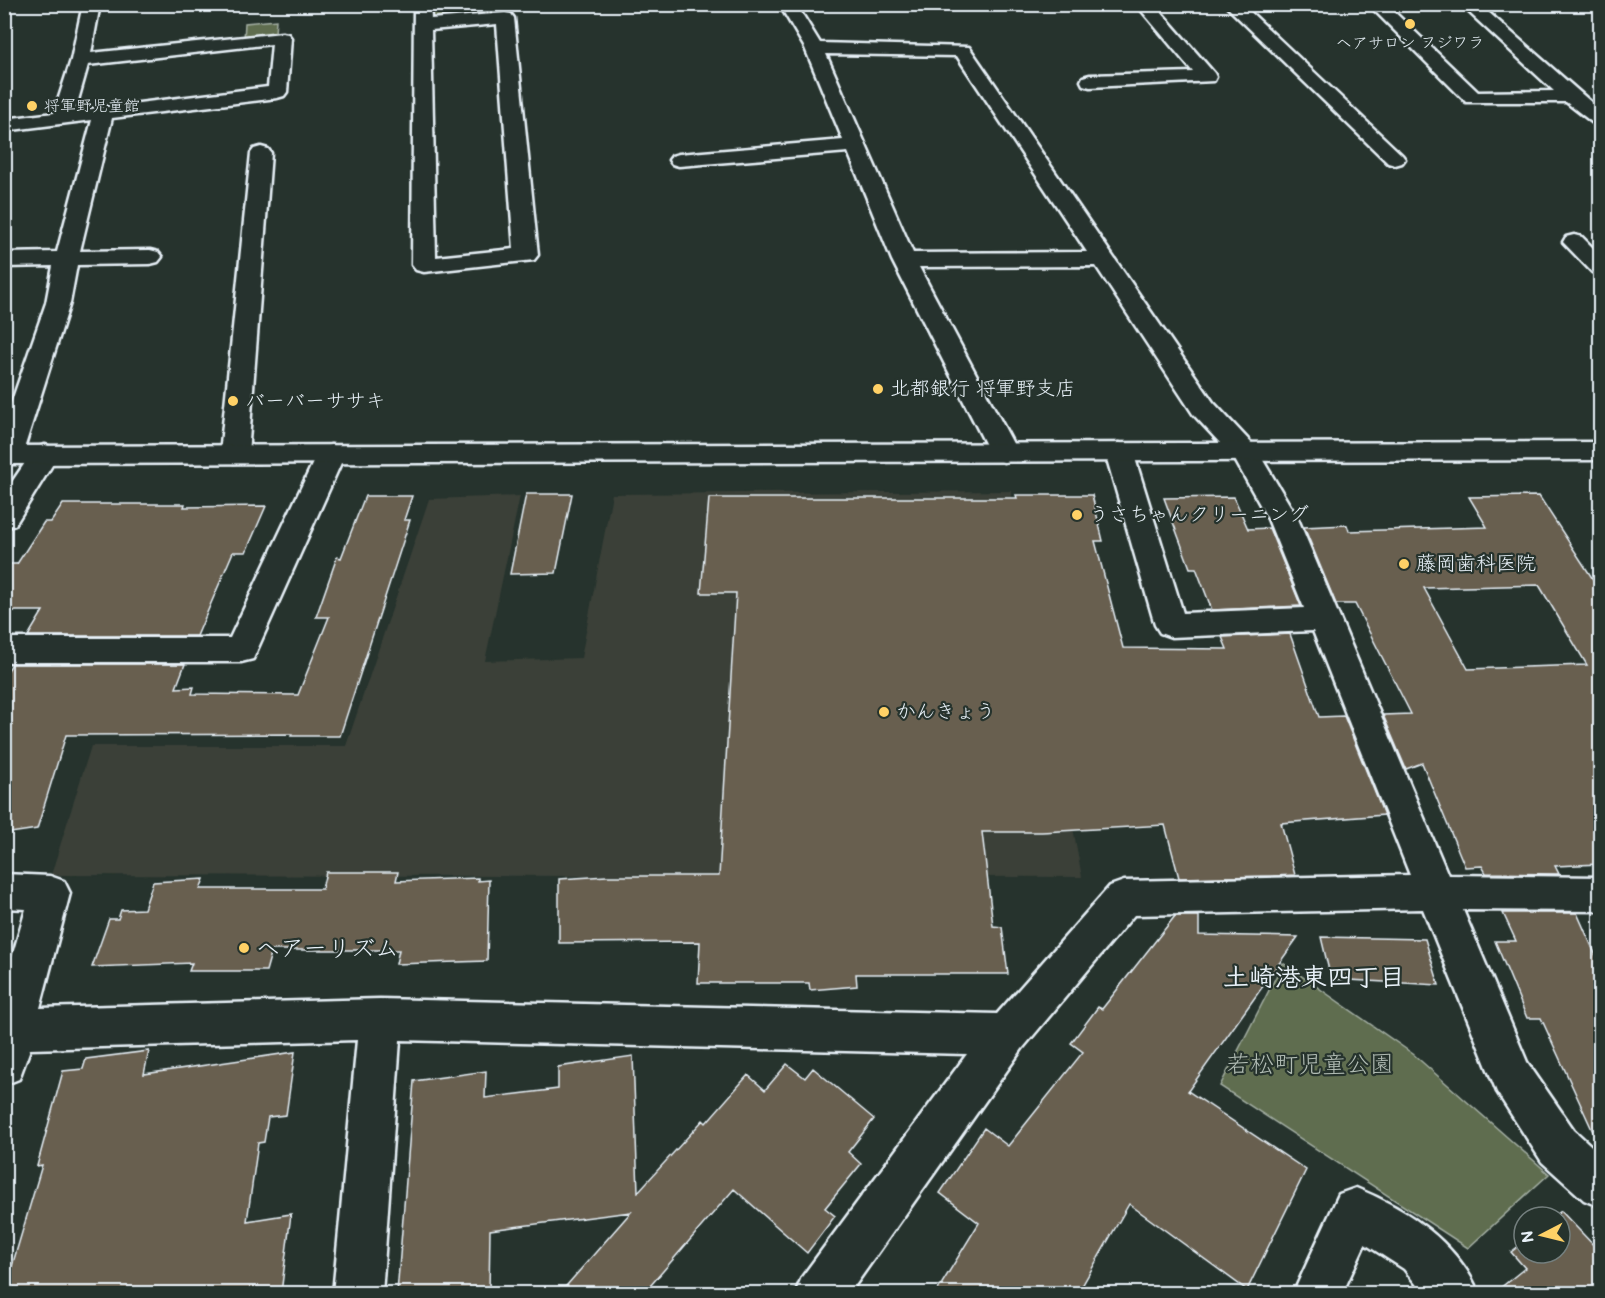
<svg xmlns="http://www.w3.org/2000/svg" width="1605" height="1298" viewBox="0 0 1605 1298" font-family="'Balsamiq Sans','Klee One',sans-serif">
  <style>
    .built { fill: #3a4038 }
    .green { fill: #5f6d4f; stroke: #a4afa4; stroke-width: 1.5 }
    .building { fill: #675e50; stroke: #e8f1f8; stroke-width: 1.5; fill-rule: evenodd }
    .lines { fill: none; stroke-linecap: round; stroke-linejoin: round }
    .street-casing { stroke: #e8f1f8; stroke-width: 5 }
    .secondary-casing { stroke: #e8f1f8; stroke-width: 5 }
    .street { fill: #26332d; fill-rule: evenodd }
    .secondary { fill: #26332d; fill-rule: evenodd }
    .poi-dot { fill: #ffd166; stroke: #26332d; stroke-width: 2 }
    .labels { text-anchor: middle; dominant-baseline: central; stroke-width: 4.5; stroke-linejoin: round; paint-order: stroke }
    .far-poi-label { font-size: 16px; fill: #e8f1f8; stroke: #26332d }
    .poi-label { font-size: 20px; fill: #e8f1f8; stroke: #26332d; text-anchor: start }
    .near-poi-label { font-size: 24px; fill: #e8f1f8; stroke: #26332d; text-anchor: start }
    .near-park-label { font-size: 24px; fill: #b1bcb4; stroke: #26332d }
    .near-neighbourhood-label { font-size: 26px; font-weight: bold; fill: #e8f1f8; stroke: #26332d }
  </style>
  <rect width="100%" height="100%" fill="#26332d"/>
  <filter id="ink" filterUnits="userSpaceOnUse"><feTurbulence type="fractalNoise" baseFrequency=".0167" numOctaves="2"/><feDisplacementMap in="SourceGraphic" scale="12" xChannelSelector="R" yChannelSelector="G"/><feConvolveMatrix kernelMatrix="1 2 1 2 8 2 1 2 1" color-interpolation-filters="sRGB"/></filter>
  <g filter="url(#ink)">
    <!-- built -->
    <path class="built" d="M 1011,491 L 1082,877 L 51,875 L 91,746 L 346,746 L 429,499 L 520,496 L 485,661 L 581,658 L 612,494 Z"/>
    <!-- green -->
    <path class="green" d="M 429,5 L 507,5 L 506,16 L 428,22 Z
      M 276,20 L 275,33 L 266,34 L 265,38 L 244,40 L 245,23 Z
      M 1283,963 L 1413,1054 L 1549,1174 L 1468,1248 L 1220,1086 Z"/>
    <!-- building -->
    <path class="building" d="M 526,494 L 572,494 L 556,573 L 510,574 Z
      M 1016,495 L 1092,495 L 1103,541 L 1095,541 L 1123,648 L 1227,649 L 1222,637 L 1290,634 L 1319,717 L 1344,716 L 1384,815 L 1281,823 L 1295,875 L 1273,876 L 1179,878 L 1165,825 L 1042,832 L 982,832 L 993,926 L 1002,927 L 1008,974 L 856,974 L 857,986 L 810,990 L 809,983 L 698,983 L 700,942 L 559,943 L 559,879 L 607,876 L 719,876 L 736,593 L 701,593 L 709,498 L 1017,498 Z
      M 365,496 L 412,496 L 404,520 L 410,520 L 340,736 L 291,736 L 292,734 L 66,735 L 37,829 L 4,834 L 4,676 L 12,664 L 185,664 L 176,688 L 194,687 L 192,694 L 298,695 L 329,617 L 316,617 L 337,557 L 341,558 Z
      M 1539,496 L 1600,590 L 1600,864 L 1555,866 L 1559,874 L 1486,873 L 1482,866 L 1465,867 L 1422,763 L 1406,769 L 1383,715 L 1411,714 L 1355,604 L 1336,604 L 1304,527 L 1347,525 L 1349,531 L 1487,527 L 1469,497 ZM 1539,585 L 1587,665 L 1468,669 L 1424,588 Z
      M 1234,497 L 1248,529 L 1269,528 L 1301,606 L 1212,610 L 1196,568 L 1190,568 L 1164,498 Z
      M 63,504 L 185,504 L 184,507 L 266,506 L 246,552 L 233,552 L 197,636 L 28,636 L 43,611 L 4,611 L 4,564 L 17,564 L 44,522 L 51,522 Z
      M 326,872 L 398,872 L 396,881 L 478,878 L 478,881 L 489,880 L 487,961 L 396,964 L 399,950 L 272,950 L 266,971 L 189,971 L 192,963 L 92,967 L 109,919 L 118,919 L 121,910 L 144,909 L 153,882 L 204,879 L 200,889 L 322,889 Z
      M 1503,913 L 1577,913 L 1600,965 L 1600,1147 L 1541,1018 L 1527,1018 L 1495,941 L 1516,941 Z
      M 1175,916 L 1199,916 L 1199,935 L 1298,937 L 1188,1091 L 1306,1170 L 1247,1290 L 1129,1204 L 1078,1293 L 936,1293 L 979,1223 L 940,1193 L 984,1128 L 1008,1146 L 1083,1052 L 1071,1043 L 1098,1007 L 1102,1009 Z
      M 1321,937 L 1425,939 L 1439,985 L 1331,979 Z
      M 149,1051 L 144,1074 L 295,1052 L 286,1115 L 268,1117 L 264,1142 L 258,1143 L 247,1221 L 291,1214 L 281,1293 L 4,1293 L 42,1165 L 37,1166 L 63,1071 L 83,1069 L 86,1059 Z
      M 633,1056 L 638,1192 L 703,1120 L 706,1123 L 748,1075 L 765,1090 L 787,1064 L 805,1078 L 813,1068 L 874,1119 L 848,1152 L 861,1164 L 825,1208 L 835,1216 L 807,1253 L 734,1189 L 644,1293 L 560,1293 L 631,1212 L 490,1230 L 489,1293 L 397,1293 L 414,1081 L 486,1071 L 485,1098 L 558,1089 L 558,1067 Z
      M 1561,1211 L 1600,1252 L 1600,1293 L 1494,1293 L 1525,1268 L 1511,1252 L 1524,1242 L 1524,1253 L 1560,1253 L 1560,1217 L 1554,1217 Z"/>
    <g class="lines">
      <!-- street casing -->
      <g class="street-casing">
        <path id="street" d="M 83,4 L 100,4 L 91,53 L 282,33 L 288,34 L 291,38 L 287,92 L 284,96 L 277,98 L 112,118 L 80,251 L 150,250 L 158,252 L 162,257 L 158,262 L 150,264 L 77,265 L 70,303 L 22,455 L 18,461 L 4,463 L 4,424 L 46,303 L 53,266 L 4,267 L 4,253 L 57,252 L 92,120 L 4,131 L 4,119 L 54,113 L 71,60 ZM 272,44 L 268,87 L 75,111 L 88,65 Z
          M 414,4 L 430,4 L 431,19 L 505,13 L 511,14 L 514,18 L 538,255 L 534,260 L 424,272 L 416,270 L 412,265 ZM 497,24 L 514,249 L 436,257 L 431,30 Z
          M 779,4 L 796,4 L 820,43 L 969,47 L 1213,402 L 1255,447 L 1298,519 L 1448,875 L 1600,877 L 1600,911 L 1463,910 L 1527,1062 L 1574,1130 L 1600,1154 L 1600,1207 L 1584,1200 L 1542,1162 L 1497,1092 L 1423,909 L 1134,915 L 1022,1049 L 849,1294 L 795,1294 L 802,1277 L 967,1054 L 400,1040 L 382,1294 L 333,1294 L 357,1040 L 30,1049 L 19,1079 L 4,1085 L 4,985 L 26,909 L 4,908 L 4,874 L 50,876 L 64,881 L 70,893 L 40,1008 L 380,999 L 997,1014 L 1110,886 L 1124,881 L 1410,875 L 1313,631 L 1171,637 L 1160,633 L 1155,625 L 1105,452 L 1109,446 L 1119,443 L 1129,446 L 1133,452 L 1183,613 L 1304,608 L 1268,519 L 1234,458 L 1193,414 L 1096,266 L 919,267 L 1018,453 L 1014,459 L 1004,462 L 994,459 L 990,453 L 892,260 L 848,152 L 679,166 L 672,164 L 669,160 L 672,156 L 679,154 L 843,140 L 805,48 ZM 826,54 L 957,56 L 1087,252 L 913,253 Z
          M 1136,4 L 1154,4 L 1214,73 L 1216,77 L 1214,81 L 1090,87 L 1083,85 L 1081,81 L 1083,77 L 1090,75 L 1193,72 Z
          M 1224,4 L 1242,4 L 1402,155 L 1405,159 L 1402,163 L 1395,165 L 1388,163 Z
          M 1368,4 L 1386,4 L 1478,92 L 1554,91 L 1460,4 L 1479,4 L 1600,110 L 1600,125 L 1593,123 L 1566,102 L 1466,102 Z
          M 261,147 L 268,149 L 271,153 L 248,454 L 244,460 L 234,463 L 224,460 L 220,454 L 251,153 L 254,149 Z
          M 1574,235 L 1582,237 L 1600,255 L 1600,274 L 1592,272 L 1563,242 L 1566,237 Z
          M 45,445 L 55,448 L 59,454 L 15,525 L 4,528 L 4,494 L 35,448 Z
          M 331,445 L 341,448 L 345,454 L 253,659 L 241,662 L 4,662 L 4,638 L 230,638 L 317,454 L 321,448 Z
          M 1356,1188 C 1406,1208 1458,1243 1479,1294 L 1424,1294 L 1404,1269 L 1365,1244 L 1342,1294 L 1293,1294 L 1339,1194 Z"/>
      </g>
      <!-- secondary casing -->
      <g class="secondary-casing">
        <path id="secondary" d="M 1600,442 L 1600,460 L 4,464 L 4,446 Z"/>
      </g>
      <!-- street -->
      <use href="#street" class="street"/>
      <!-- secondary -->
      <use href="#secondary" class="secondary"/>
    </g>
  </g>
  <!-- markers -->
  <g class="poi-dot">
    <circle cx="1410" cy="24" r="6"/>
    <circle cx="32" cy="106" r="6"/>
    <circle cx="878" cy="389" r="6"/>
    <circle cx="233" cy="401" r="6"/>
    <circle cx="1077" cy="515" r="6"/>
    <circle cx="1404" cy="564" r="6"/>
    <circle cx="884" cy="712" r="6"/>
    <circle cx="244" cy="948" r="6"/>
  </g>
  <g class="labels">
    <!-- far-poi labels -->
    <g class="far-poi-label">
      <text x="1410" y="43">ヘアサロン フジワラ</text>
      <text x="44" y="106" text-anchor="start">将軍野児童館</text>
    </g>
    <!-- poi labels -->
    <g class="poi-label">
      <text x="890" y="389">北都銀行 将軍野支店</text>
      <text x="245" y="401">バーバーササキ</text>
      <text x="1089" y="515">うさちゃんクリーニング</text>
      <text x="1416" y="564">藤岡歯科医院</text>
      <text x="896" y="712">かんきょう</text>
    </g>
    <!-- near-poi labels -->
    <g class="near-poi-label">
      <text x="256" y="948">ヘアーリズム</text>
    </g>
    <!-- near-park labels -->
    <g class="near-park-label">
      <text x="1310" y="1064">若松町児童公園</text>
    </g>
    <!-- near-neighbourhood labels -->
    <g class="near-neighbourhood-label">
      <text x="1314" y="978">土崎港東四丁目</text>
    </g>
  </g>
  <!-- margin -->
  <rect width="1605" height="1298" fill="none" stroke="#26332d" stroke-width="24"/>
  <rect x="12" y="12" width="1581" height="1274" fill="none" stroke="#e8f1f8" stroke-width="2" filter="url(#ink)"/>
  <!-- north arrow -->
  <g transform="translate(1542 1235) rotate(263)"><circle r="28" fill="#26332d" stroke="#747f7e" stroke-width="1.5"/>
  <path d="M0-4.5L10 22L0 15L-10 22Z" fill="#ffd166"/>
  <text y="-9" font-size="16" font-weight="bold" text-anchor="middle" fill="#e8f1f8">N</text>
  </g>
</svg>
